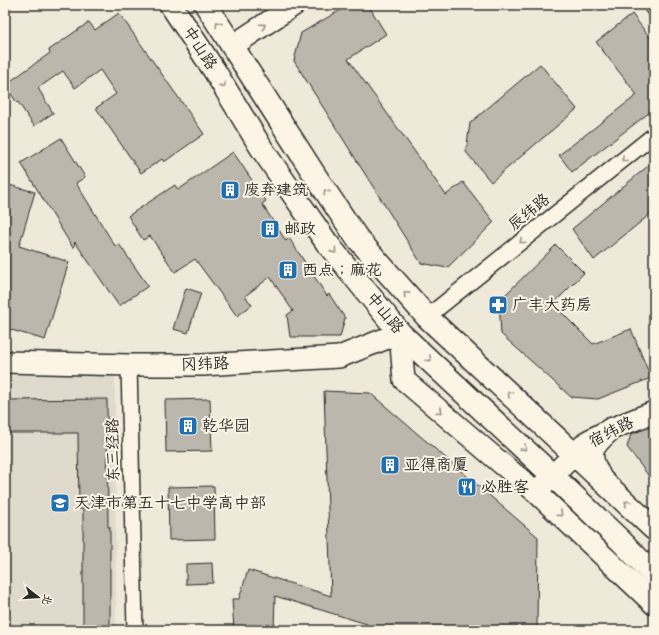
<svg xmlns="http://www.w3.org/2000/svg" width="659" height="635" viewBox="0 0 659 635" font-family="Caveat,'LXGW WenKai TC',sans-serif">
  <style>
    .built { fill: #e0dacc }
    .building { fill: #bcb7ac; stroke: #2b2b2b }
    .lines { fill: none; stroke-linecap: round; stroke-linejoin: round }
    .street-casing { stroke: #2b2b2b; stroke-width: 18 }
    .secondary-casing { stroke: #2b2b2b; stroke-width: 24 }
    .primary-casing { stroke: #2b2b2b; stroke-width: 25 }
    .street { stroke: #fcf5e5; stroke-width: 15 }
    .secondary { stroke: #fcf5e5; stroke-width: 21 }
    .primary { stroke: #fcf5e5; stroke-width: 22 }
    .oneway { stroke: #949088 }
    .labels { text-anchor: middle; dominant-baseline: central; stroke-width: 4; stroke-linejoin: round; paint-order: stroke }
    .street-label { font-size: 16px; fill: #2b2b2b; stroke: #fcf5e5 }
    .poi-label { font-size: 16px; fill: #2b2b2b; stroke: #fcf5e5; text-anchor: start }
  </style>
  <rect width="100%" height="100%" fill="#efe9da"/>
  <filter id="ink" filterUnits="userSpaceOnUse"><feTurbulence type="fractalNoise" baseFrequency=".025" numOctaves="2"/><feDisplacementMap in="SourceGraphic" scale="8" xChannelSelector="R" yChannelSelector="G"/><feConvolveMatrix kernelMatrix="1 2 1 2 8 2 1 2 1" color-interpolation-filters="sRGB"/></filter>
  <g filter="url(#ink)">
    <!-- built -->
    <path class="built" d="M 5,374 L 115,376 L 116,630 L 5,630 Z"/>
    <!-- building -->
    <path class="building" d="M 349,5 L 368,5 L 386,34 L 348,59 L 446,195 L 463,182 L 494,222 L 447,268 L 421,263 L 294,61 L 301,33 Z
      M 119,13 L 204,134 L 164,162 L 162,159 L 141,173 L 96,108 L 116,94 L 100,70 L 75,88 L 63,71 L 38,88 L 53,113 L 34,126 L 18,102 L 17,103 L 5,85 L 50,53 L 49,50 L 89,22 L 95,30 Z
      M 632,14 L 654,43 L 654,109 L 572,172 L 559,155 L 637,95 L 596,42 Z
      M 540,64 L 577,109 L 491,182 L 466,152 L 470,123 Z
      M 61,138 L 85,177 L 76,183 L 115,246 L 119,244 L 148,286 L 119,306 L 75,242 L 73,248 L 21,163 Z
      M 233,152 L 266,201 L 262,204 L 286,241 L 289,238 L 327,296 L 329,294 L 345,318 L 340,337 L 290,337 L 287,315 L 293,311 L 270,277 L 245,296 L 252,305 L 237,316 L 195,259 L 175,272 L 150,236 L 143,240 L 128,216 L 175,185 L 178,190 Z
      M 654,161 L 654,211 L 594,260 L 572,229 Z
      M 9,185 L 35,192 L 19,246 L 69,262 L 45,340 L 5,328 L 5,198 Z
      M 556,245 L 584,273 L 553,304 L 593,344 L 631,329 L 651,378 L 598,399 L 571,397 L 501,334 L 499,301 Z
      M 186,288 L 201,293 L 188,333 L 173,329 Z
      M 324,391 L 370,393 L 538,537 L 537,630 L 366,630 L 367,624 L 275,596 L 274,630 L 234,630 L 232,599 L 239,599 L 248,570 L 331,596 Z
      M 107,399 L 108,527 L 110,527 L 110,630 L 83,630 L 83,509 L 79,509 L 78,433 L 5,433 L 5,400 Z
      M 210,399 L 212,451 L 166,452 L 165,400 Z
      M 654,426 L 654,483 L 627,447 L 631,434 Z
      M 214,486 L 215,539 L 169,540 L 168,487 Z
      M 212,563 L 213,583 L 186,584 L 186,564 Z"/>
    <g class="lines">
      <!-- street casing -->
      <g class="street-casing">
        <path id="street" d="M 651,5 L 654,9
          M 427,317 L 654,135
          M 129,365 L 135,630"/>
      </g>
      <!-- secondary casing -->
      <g class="secondary-casing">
        <path id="secondary" d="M 232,46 L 294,5
          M 5,362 L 129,365 L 203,365 L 339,357 L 400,333 L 404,380 L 502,464 L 536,492 L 654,604
          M 540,488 L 588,441 L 611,429 L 654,412"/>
      </g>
      <!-- primary casing -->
      <g class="primary-casing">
        <path id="primary" d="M 171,5 L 214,70 L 262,149 L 286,184 L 327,243 L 400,333 L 553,476 L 620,540 L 654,575
          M 206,5 L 318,180 L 357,238 L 427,317 L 654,529
          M 600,477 C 586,452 591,447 611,429"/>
      </g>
      <!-- street -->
      <use href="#street" class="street"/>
      <!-- secondary -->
      <use href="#secondary" class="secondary"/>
      <!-- primary -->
      <use href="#primary" class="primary"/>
    </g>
    <!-- one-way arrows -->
    <defs><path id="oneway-chevron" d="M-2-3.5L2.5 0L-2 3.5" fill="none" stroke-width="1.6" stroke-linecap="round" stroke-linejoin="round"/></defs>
    <g class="oneway">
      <use href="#oneway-chevron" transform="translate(218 24) rotate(-123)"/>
      <use href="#oneway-chevron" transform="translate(263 26) rotate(-34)"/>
      <use href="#oneway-chevron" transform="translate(223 85) rotate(59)"/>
      <use href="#oneway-chevron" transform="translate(624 159) rotate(141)"/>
      <use href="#oneway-chevron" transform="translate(326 192) rotate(-124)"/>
      <use href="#oneway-chevron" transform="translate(522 241) rotate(141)"/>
      <use href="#oneway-chevron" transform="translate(334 251) rotate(51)"/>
      <use href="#oneway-chevron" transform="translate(406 294) rotate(-131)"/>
      <use href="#oneway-chevron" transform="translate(429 359) rotate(43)"/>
      <use href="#oneway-chevron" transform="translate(510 394) rotate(-137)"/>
      <use href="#oneway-chevron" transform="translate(440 411) rotate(41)"/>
      <use href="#oneway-chevron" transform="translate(524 448) rotate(44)"/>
      <use href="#oneway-chevron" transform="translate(627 503) rotate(-136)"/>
      <use href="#oneway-chevron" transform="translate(560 514) rotate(43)"/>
    </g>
  </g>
  <!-- icons -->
  <defs>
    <g id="building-square" transform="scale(1)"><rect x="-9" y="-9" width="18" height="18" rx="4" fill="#1f6fb2" stroke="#fcf5e5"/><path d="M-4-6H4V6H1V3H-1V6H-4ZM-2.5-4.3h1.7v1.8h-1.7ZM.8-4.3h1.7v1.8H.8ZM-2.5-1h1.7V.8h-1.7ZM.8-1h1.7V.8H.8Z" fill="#fff"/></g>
    <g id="pharmacy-square" transform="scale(1)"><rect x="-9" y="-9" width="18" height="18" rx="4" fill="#1f6fb2" stroke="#fcf5e5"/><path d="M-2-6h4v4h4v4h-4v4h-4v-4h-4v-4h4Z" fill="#fff"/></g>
    <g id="restaurant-square" transform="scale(1)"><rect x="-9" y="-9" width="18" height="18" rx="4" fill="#1f6fb2" stroke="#fcf5e5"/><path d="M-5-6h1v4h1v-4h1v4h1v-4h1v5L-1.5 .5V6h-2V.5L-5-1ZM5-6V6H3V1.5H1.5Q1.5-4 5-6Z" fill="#fff"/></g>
    <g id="school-square" transform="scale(1)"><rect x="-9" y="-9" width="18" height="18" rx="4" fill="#1f6fb2" stroke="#fcf5e5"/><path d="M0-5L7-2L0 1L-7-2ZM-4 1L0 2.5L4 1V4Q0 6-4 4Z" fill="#fff"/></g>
  </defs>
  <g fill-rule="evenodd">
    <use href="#building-square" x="230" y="190"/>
    <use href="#building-square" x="270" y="229"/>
    <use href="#building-square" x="288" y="270"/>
    <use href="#pharmacy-square" x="498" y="305"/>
    <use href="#building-square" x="188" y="426"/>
    <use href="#building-square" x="390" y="465"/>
    <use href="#restaurant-square" x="467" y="487"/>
    <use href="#school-square" x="60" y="503"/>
  </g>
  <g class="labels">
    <!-- street labels -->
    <g class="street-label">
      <text transform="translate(200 48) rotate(57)">中山路</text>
      <text transform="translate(529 212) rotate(-39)">辰纬路</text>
      <text transform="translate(385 313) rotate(50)">中山路</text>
      <text transform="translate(205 364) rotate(-2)">冈纬路</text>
      <text transform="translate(611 432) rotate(-27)">宿纬路</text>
      <text transform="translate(113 450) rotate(-91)">东三经路</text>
    </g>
    <!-- poi labels -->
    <g class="poi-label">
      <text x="244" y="190">废弃建筑</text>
      <text x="284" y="229">邮政</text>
      <text x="302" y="270">西点；麻花</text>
      <text x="512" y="305">广丰大药房</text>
      <text x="202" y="426">乾华园</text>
      <text x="404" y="465">亚得商厦</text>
      <text x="481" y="487">必胜客</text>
      <text x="74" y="503">天津市第五十七中学高中部</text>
    </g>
  </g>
  <!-- margin -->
  <rect width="659" height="635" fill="none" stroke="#fcf5e5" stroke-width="20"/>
  <rect x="10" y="10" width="639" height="615" fill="none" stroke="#2b2b2b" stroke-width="1.5" filter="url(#ink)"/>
  <!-- north arrow -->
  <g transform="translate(38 597) rotate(107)" stroke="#fcf5e5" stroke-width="3" paint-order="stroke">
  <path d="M0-3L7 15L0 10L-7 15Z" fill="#2b2b2b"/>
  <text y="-6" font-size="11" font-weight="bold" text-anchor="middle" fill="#2b2b2b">北</text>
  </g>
</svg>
